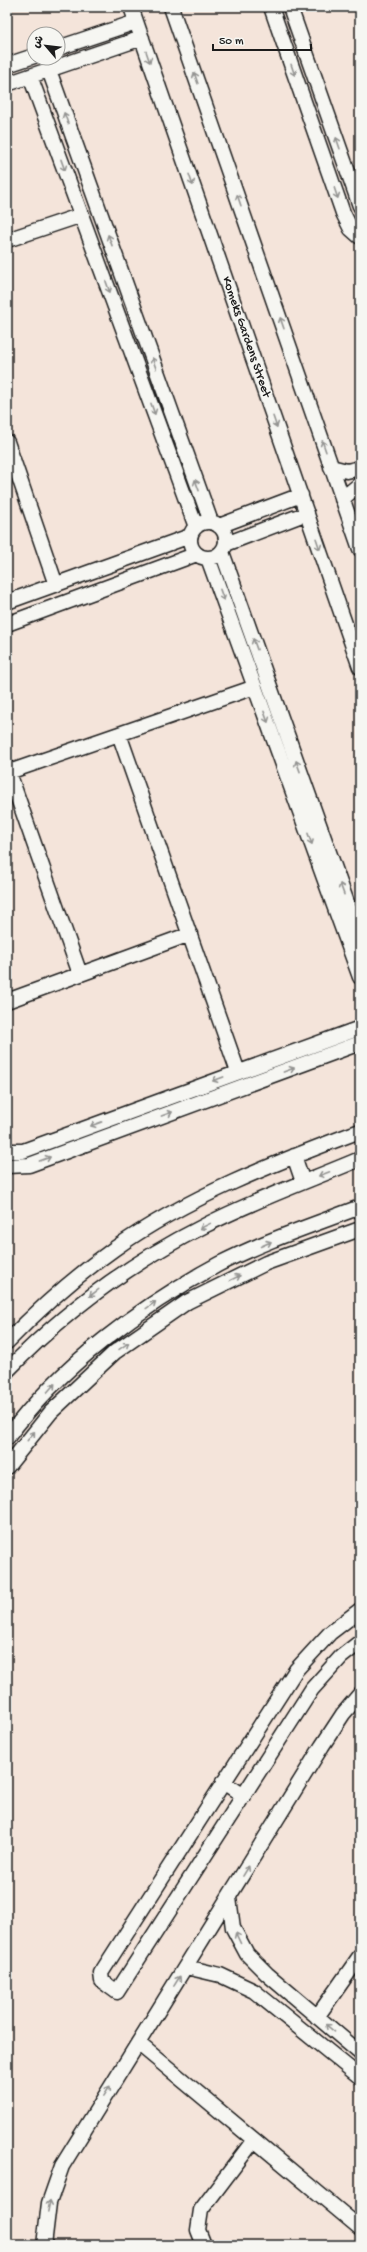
<svg xmlns="http://www.w3.org/2000/svg" width="367" height="2252" viewBox="0 0 367 2252" font-family="'Gochi Hand','Playpen Sans Arabic',sans-serif">
  <style>
    .lines { fill: none; stroke-linecap: round; stroke-linejoin: round }
    .minor-casing { stroke: #1c1c1c; stroke-width: 17 }
    .minor { stroke: #f6f6f2; stroke-width: 14 }
    .oneway { stroke: #949492 }
    .labels { text-anchor: middle; dominant-baseline: central; stroke-width: 3; stroke-linejoin: round; paint-order: stroke }
    .street-label { font-size: 13px; fill: #1c1c1c; stroke: #f6f6f2 }
  </style>
  <rect width="100%" height="100%" fill="#f4e4da"/>
  <filter id="ink" filterUnits="userSpaceOnUse"><feTurbulence type="fractalNoise" baseFrequency=".025" numOctaves="2"/><feDisplacementMap in="SourceGraphic" scale="8" xChannelSelector="R" yChannelSelector="G"/><feConvolveMatrix kernelMatrix="1 2 1 2 8 2 1 2 1" color-interpolation-filters="sRGB"/></filter>
  <g filter="url(#ink)">
    <g class="lines">
      <!-- minor casing -->
      <g class="minor-casing">
        <path id="minor" d="M 131,7 L 360,667
          M 171,7 L 360,549
          M 271,7 L 343,213 L 351,229 L 360,237
          M 290,7 L 360,206
          M 58,48 L 136,22
          M 7,65 L 34,56
          M 49,70 L 211,522
          M 30,76 L 196,527
          M 7,84 L 142,38
          M 7,240 L 82,215
          M 7,442 L 56,585
          M 331,467 L 347,471 L 360,468
          M 342,499 L 360,484
          M190 540a18 18 0 1 1 36 0a18 18 0 1 1-36 0Z
          M 219,526 L 301,495
          M 226,544 L 307,513
          M 222,552 L 360,939
          M 208,558 L 360,977
          M 7,602 L 190,536
          M 7,624 L 197,554
          M 119,734 L 238,1072
          M 7,767 L 80,974
          M 9,772 L 255,687
          M 7,1001 L 190,934
          M 7,1151 L 23,1151 L 360,1028
          M 294,1156 L 303,1182
          M 7,1166 L 29,1165 L 360,1043
          M 7,1342 C 40,1308 76,1276 114,1249 C 187,1197 277,1162 360,1131
          M 7,1371 C 64,1312 130,1263 204,1226 C 254,1200 308,1181 360,1159
          M 7,1438 C 60,1366 141,1306 219,1264 C 264,1241 313,1225 360,1207
          M 7,1467 L 51,1412 L 115,1352 L 187,1302 L 266,1263 L 360,1229
          M 360,1610 L 330,1633 L 296,1670 L 101,1973 L 102,1981 L 117,1992 L 312,1689 L 341,1657 L 360,1642
          M 223,1782 L 244,1796
          M 229,1898 L 233,1928 L 247,1954 L 267,1974 L 360,2053
          M 186,1967 L 220,1975 L 254,1991 L 360,2077
          M 317,2017 L 360,1956
          M 138,2043 L 360,2228
          M 44,2245 L 49,2203 L 62,2166 L 322,1746 L 343,1714 L 360,1694
          M 204,2245 L 198,2230 L 201,2210 L 254,2140"/>
      </g>
      <!-- minor -->
      <use href="#minor" class="minor"/>
    </g>
    <!-- one-way arrows -->
    <defs><path id="oneway-shaft" d="M-6 0H5M1.5-3L5.5 0L1.5 3" fill="none" stroke-width="1.6" stroke-linecap="round" stroke-linejoin="round"/></defs>
    <g class="oneway">
      <use href="#oneway-shaft" transform="translate(148 57) rotate(71)"/>
      <use href="#oneway-shaft" transform="translate(293 70) rotate(71)"/>
      <use href="#oneway-shaft" transform="translate(196 78) rotate(-109)"/>
      <use href="#oneway-shaft" transform="translate(66 118) rotate(-110)"/>
      <use href="#oneway-shaft" transform="translate(338 143) rotate(-109)"/>
      <use href="#oneway-shaft" transform="translate(63 165) rotate(70)"/>
      <use href="#oneway-shaft" transform="translate(191 180) rotate(71)"/>
      <use href="#oneway-shaft" transform="translate(336 193) rotate(71)"/>
      <use href="#oneway-shaft" transform="translate(239 200) rotate(-109)"/>
      <use href="#oneway-shaft" transform="translate(110 240) rotate(-110)"/>
      <use href="#oneway-shaft" transform="translate(108 287) rotate(70)"/>
      <use href="#oneway-shaft" transform="translate(282 323) rotate(-109)"/>
      <use href="#oneway-shaft" transform="translate(154 363) rotate(-110)"/>
      <use href="#oneway-shaft" transform="translate(153 409) rotate(70)"/>
      <use href="#oneway-shaft" transform="translate(275 422) rotate(71)"/>
      <use href="#oneway-shaft" transform="translate(324 446) rotate(-109)"/>
      <use href="#oneway-shaft" transform="translate(197 485) rotate(-110)"/>
      <use href="#oneway-shaft" transform="translate(318 544) rotate(71)"/>
      <use href="#oneway-shaft" transform="translate(222 595) rotate(70)"/>
      <use href="#oneway-shaft" transform="translate(255 644) rotate(-110)"/>
      <use href="#oneway-shaft" transform="translate(266 717) rotate(70)"/>
      <use href="#oneway-shaft" transform="translate(298 766) rotate(-110)"/>
      <use href="#oneway-shaft" transform="translate(310 839) rotate(70)"/>
      <use href="#oneway-shaft" transform="translate(342 889) rotate(-110)"/>
      <use href="#oneway-shaft" transform="translate(289 1070) rotate(-20)"/>
      <use href="#oneway-shaft" transform="translate(218 1079) rotate(160)"/>
      <use href="#oneway-shaft" transform="translate(167 1114) rotate(-20)"/>
      <use href="#oneway-shaft" transform="translate(96 1124) rotate(160)"/>
      <use href="#oneway-shaft" transform="translate(45 1159) rotate(-20)"/>
      <use href="#oneway-shaft" transform="translate(324 1174) rotate(159)"/>
      <use href="#oneway-shaft" transform="translate(205 1226) rotate(154)"/>
      <use href="#oneway-shaft" transform="translate(266 1244) rotate(-24)"/>
      <use href="#oneway-shaft" transform="translate(235 1278) rotate(-26)"/>
      <use href="#oneway-shaft" transform="translate(94 1293) rotate(143)"/>
      <use href="#oneway-shaft" transform="translate(151 1305) rotate(-36)"/>
      <use href="#oneway-shaft" transform="translate(124 1346) rotate(-35)"/>
      <use href="#oneway-shaft" transform="translate(51 1388) rotate(-48)"/>
      <use href="#oneway-shaft" transform="translate(31 1436) rotate(-51)"/>
      <use href="#oneway-shaft" transform="translate(246 1871) rotate(-59)"/>
      <use href="#oneway-shaft" transform="translate(238 1938) rotate(-115)"/>
      <use href="#oneway-shaft" transform="translate(177 1981) rotate(-58)"/>
      <use href="#oneway-shaft" transform="translate(330 2028) rotate(-140)"/>
      <use href="#oneway-shaft" transform="translate(107 2091) rotate(-58)"/>
      <use href="#oneway-shaft" transform="translate(49 2206) rotate(-79)"/>
    </g>
  </g>
  <g class="labels">
    <!-- street labels -->
    <g class="street-label">
      <text transform="translate(246 337) rotate(71)">Komeks Gardens Street</text>
    </g>
  </g>
  <!-- margin -->
  <rect width="367" height="2252" fill="none" stroke="#f6f6f2" stroke-width="24"/>
  <rect x="12" y="12" width="343" height="2228" fill="none" stroke="#1c1c1c" stroke-width="1.5" filter="url(#ink)"/>
  <!-- north arrow -->
  <g transform="translate(46 46) rotate(298)"><circle r="19" fill="#f6f6f2" stroke="#9f9f9c"/>
  <path d="M0-3L7 15L0 10L-7 15Z" fill="#1c1c1c"/>
  <text y="-6" font-size="11" font-weight="bold" text-anchor="middle" fill="#1c1c1c">ش</text>
  </g>
  <!-- scale -->
  <path d="M213 44v6h98v-6" fill="none" stroke="#1c1c1c" stroke-width="2"/>
  <text x="219" y="44" font-size="12" fill="#1c1c1c" stroke="#f6f6f2" stroke-width="3" paint-order="stroke">50 m</text>
</svg>
